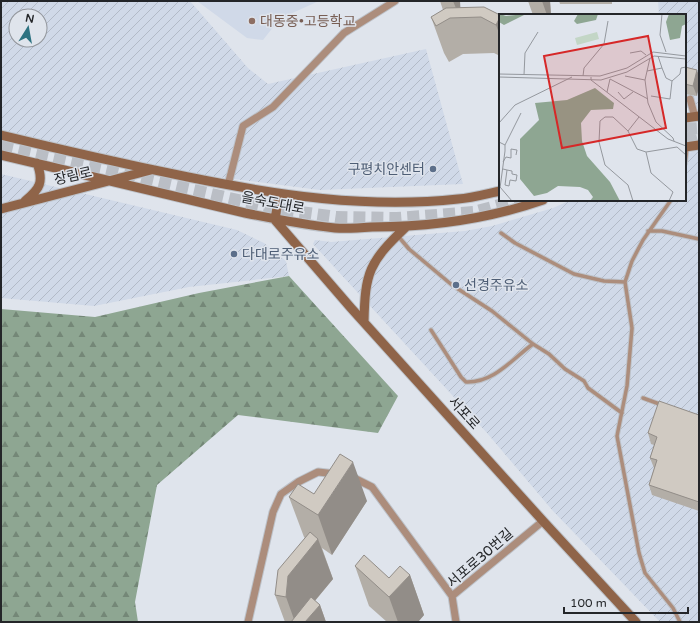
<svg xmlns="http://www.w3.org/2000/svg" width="700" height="623" viewBox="0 0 700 623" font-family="'Varela Round','Noto Sans KR',sans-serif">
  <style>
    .built { fill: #d0d9e8 }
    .industrial { fill: url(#industrial-furrows); fill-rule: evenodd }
    .forest { fill: url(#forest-firs) }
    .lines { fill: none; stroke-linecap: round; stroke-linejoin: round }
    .highway-tunnel { stroke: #babec5; stroke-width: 12; stroke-dasharray: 12 6; stroke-linecap: butt }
    .lane-casing { stroke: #bdc2c9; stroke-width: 5.5 }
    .street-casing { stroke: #bdc2c9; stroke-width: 9 }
    .secondary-casing { stroke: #bdc2c9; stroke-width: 11 }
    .lane { stroke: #ac8d7c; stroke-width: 3.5 }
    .street { stroke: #ac8d7c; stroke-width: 7 }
    .secondary { stroke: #8f6449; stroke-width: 9 }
    .wall { fill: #b3aea7 }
    .shaded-wall { fill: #928d88 }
    .building { fill: #d0cac2; stroke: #928d88 }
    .education-dot { fill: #8d6e63; stroke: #dfe4ec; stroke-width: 1.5 }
    .service-dot { fill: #5c6f8a; stroke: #dfe4ec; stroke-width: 1.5 }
    .labels { text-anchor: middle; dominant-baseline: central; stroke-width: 3; stroke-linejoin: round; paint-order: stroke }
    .education-label { font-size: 14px; fill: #785e54; stroke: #dfe4ec; text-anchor: start }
    .service-label { font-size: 14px; fill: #4e5e75; stroke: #dfe4ec; text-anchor: start }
    .street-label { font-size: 14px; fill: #242629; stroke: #dfe4ec }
    .inset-road { fill: none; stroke: #94989e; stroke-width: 1 }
    .view { fill: #d62828; fill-opacity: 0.15; stroke: #d62828; stroke-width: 2 }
    .inset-edge { fill: none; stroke: #242629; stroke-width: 2 }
  </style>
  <defs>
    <pattern id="industrial-furrows" width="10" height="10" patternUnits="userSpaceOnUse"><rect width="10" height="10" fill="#d0d9e8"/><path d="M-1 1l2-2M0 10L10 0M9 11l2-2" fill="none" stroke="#b2bac7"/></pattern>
    <pattern id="forest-firs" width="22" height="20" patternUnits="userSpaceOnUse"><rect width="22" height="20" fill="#8ea692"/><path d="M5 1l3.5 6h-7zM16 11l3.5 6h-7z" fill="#748777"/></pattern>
  </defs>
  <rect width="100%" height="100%" fill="#dfe4ec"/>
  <!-- built -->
  <path class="built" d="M 197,1 L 319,1 L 288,15 L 274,26 L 263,40 L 247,38 Z"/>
  <!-- industrial -->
  <path class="industrial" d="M 1,1 L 190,1 L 248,68 L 268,84 L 426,49 L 463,184 L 320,190 L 210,176 L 94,152 L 1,130 ZM 16,16 L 40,16 L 40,40 L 16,40 Z
    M 658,1 L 699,1 L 699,108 L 685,108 L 685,15 L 659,15 Z
    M 699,150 L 699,622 L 660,622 L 553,511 L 487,433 L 313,244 L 315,240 L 331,242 L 465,231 L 492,226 L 553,208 L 571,200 L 685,200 L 685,154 Z
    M 1,174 L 237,230 L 264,243 L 286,261 L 289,276 L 189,287 L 94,306 L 1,298 Z"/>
  <!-- forest -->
  <path class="forest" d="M 289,276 L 398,396 L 378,433 L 238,415 L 157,485 L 135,602 L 138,622 L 1,622 L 1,309 L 95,317 L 199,293 Z"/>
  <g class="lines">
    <!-- highway-tunnel -->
    <path class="highway-tunnel" d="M 685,129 L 699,128
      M 685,139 L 699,136
      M 1,146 L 273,208 L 336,217 L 397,218 L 474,212 L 518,200"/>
    <!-- lane casing -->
    <g class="lane-casing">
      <path id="lane" d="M 685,164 L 687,148
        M 671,200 L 643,240 L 632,261 L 625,282 L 632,328 L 627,386 L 617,436 L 639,553 L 645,573 L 673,608 L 680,622
        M 648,231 L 662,231 L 699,239
        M 501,233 L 515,243 L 574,274 L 604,281 L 625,282
        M 398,236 L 409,249 L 452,285 L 492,311 L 533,344 L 549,354 L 565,369 L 584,381 L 588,388 L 622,413
        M 431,330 L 461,377 L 466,382 C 494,383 512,359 533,344
        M 643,398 L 662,405"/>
    </g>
    <!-- street casing -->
    <g class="street-casing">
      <path id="street" d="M 690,99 L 695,117
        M 228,185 L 243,126 L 273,107 L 344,33 L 395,1
        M 352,477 L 372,487 L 452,596
        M 248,622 L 273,512 L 281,494 L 298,482 L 318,472 L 336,474
        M 456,622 L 452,596 L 543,521"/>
    </g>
    <!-- secondary casing -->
    <g class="secondary-casing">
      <path id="secondary" d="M 685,118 L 699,116
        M 1,135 C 63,150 125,164 188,177 C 277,195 367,209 458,199 C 472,198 486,194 500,191
        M 685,147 L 699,145
        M 1,155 L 245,213 C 275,219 305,225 335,228 C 347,229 360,228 372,227 C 430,227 488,219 543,200
        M 25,201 C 40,189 44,182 37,163
        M 1,209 L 151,170
        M 275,220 L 351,308 L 543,521 L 636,622
        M 275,220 L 279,194
        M 364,322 C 365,272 369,262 406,227"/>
    </g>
    <!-- lane -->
    <use href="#lane" class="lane"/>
    <!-- street -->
    <use href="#street" class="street"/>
    <!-- secondary -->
    <use href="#secondary" class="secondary"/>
  </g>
  <!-- wall -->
  <path class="wall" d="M 440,1 L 460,1 L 460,8 L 500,15 L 500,56 L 494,53 L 463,54 L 449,62 L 444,53 L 431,17 L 443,10 Z
    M 528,1 L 550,1 L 551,15 L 533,15 Z
    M 559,1 L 612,1 L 612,4 L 560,4 Z
    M 685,67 L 697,70 L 697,96 L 685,94 Z
    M 699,415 L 699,511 L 652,495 L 649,485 L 654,468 L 650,458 L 654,445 L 651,444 L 648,433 Z
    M 314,494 L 367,501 L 332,555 L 322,548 L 333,579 L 315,601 L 320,605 L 326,622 L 285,622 L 275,595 L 305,538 L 304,537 L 289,497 Z
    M 355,566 L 389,578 L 410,575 L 424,615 L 418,622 L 387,622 L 369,606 Z"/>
  <!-- shaded-wall -->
  <path class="shaded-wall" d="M 453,1 L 460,1 L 461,18 L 460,18 Z
    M 542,1 L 550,1 L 551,15 L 547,15 Z
    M 500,17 L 500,36 L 496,25 Z
    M 697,70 L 699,76 L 699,86 L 697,96 L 693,86 Z
    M 353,462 L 367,501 L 332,555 L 318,515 Z
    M 318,539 L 333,579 L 302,616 L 295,622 L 286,597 L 288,576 Z
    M 410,575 L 424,615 L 418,622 L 398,622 L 389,597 Z
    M 320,605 L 326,622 L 305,622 Z"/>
  <!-- building -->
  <path class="building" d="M 484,7 L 500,15 L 500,17 L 496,25 L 481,17 L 450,18 L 436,26 L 431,17 L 446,8 Z
    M 685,67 L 697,70 L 693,86 L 685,84 Z
    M 659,401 L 699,415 L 699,502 L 649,485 L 657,460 L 650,458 L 657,437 L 648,433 Z
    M 340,454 L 353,462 L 318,515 L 289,497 L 298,484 L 314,494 Z
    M 310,532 L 318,539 L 288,576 L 286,597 L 275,595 L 278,570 Z
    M 364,555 L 389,578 L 400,566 L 410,575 L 389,597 L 355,566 Z
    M 311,597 L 320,605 L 305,622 L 291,622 Z"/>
  <!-- markers -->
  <circle class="education-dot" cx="252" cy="21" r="4"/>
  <g class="service-dot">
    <circle cx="433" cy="169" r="4"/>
    <circle cx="234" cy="254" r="4"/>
    <circle cx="456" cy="285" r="4"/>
  </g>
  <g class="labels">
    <!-- education labels -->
    <g class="education-label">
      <text x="260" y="21">대동중•고등학교</text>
    </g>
    <!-- service labels -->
    <g class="service-label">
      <text x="425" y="169" text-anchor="end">구평치안센터</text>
      <text x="242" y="254">다대로주유소</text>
      <text x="464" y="285">선경주유소</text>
    </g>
    <!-- street labels -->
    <g class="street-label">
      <text transform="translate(73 176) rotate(-13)">장림로</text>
      <text transform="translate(273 203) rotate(11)">을숙도대로</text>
      <text transform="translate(464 413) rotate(48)">서포로</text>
      <text transform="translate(480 558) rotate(-41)">서포로30번길</text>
    </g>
  </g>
  <!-- overview -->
  <g transform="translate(499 14)">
    <rect width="187" height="187" fill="#dfe4ec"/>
    <path d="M 1,0 L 7,2 L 27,0 L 5,11 L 0,8 ZM 79,0 L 99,0 L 97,6 L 78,10 L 75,7 ZM 170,0 L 187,0 L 187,10 L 183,12 L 181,24 L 171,26 L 167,8 ZM 96,74 L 115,89 L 114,95 L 92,96 L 82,109 L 83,127 L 88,142 L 111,168 L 121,187 L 91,187 L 94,183 L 89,176 L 81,173 L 59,172 L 48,179 L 35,182 L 21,165 L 21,125 L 40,106 L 36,89 L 68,86 Z" fill="#8ea692"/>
    <path d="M 98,18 L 100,25 L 78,31 L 76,24 Z" fill="#c3d6c6"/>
    <path class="inset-road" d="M 163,0 L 161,21 L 167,38M 131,39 L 142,37 L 147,41M 151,44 L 146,66 L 149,89 L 157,108 L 174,124 L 175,127M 163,54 L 167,64 L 173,67 L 181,60 L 182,54 L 187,53M 148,57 L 163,54 L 159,42M 0,60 L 101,62 L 128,54 L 154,38 L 187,42M 25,61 L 26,39 L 39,18M 84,62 L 85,54 L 105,30 L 109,7M 126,62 L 146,66M 0,63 L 102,66 L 128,58 L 155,42 L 187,45M 92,63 L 92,66 L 169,125 L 187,132M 111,65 L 149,85M 108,78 L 111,65M 119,78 L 125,85 L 134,78M 152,82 L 171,85 L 173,67M 140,103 L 129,117 L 138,135 L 147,138 L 178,133 L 187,141M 0,109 L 16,91 L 73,63M 129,117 L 114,103 L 106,103 L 101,107 L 100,128 L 106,151 L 129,171 L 134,187M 0,128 L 6,131 L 6,137 L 1,174M 6,131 L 22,99M 147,138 L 152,159 L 174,178 L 170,187M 4,148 L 7,143 L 12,144 L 12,135 L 18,136 L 17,141M 4,155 L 8,156 L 13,157 L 13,160 L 18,161 L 17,167 L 11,166 L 10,172 L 6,171 L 8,156M 1,173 L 13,187"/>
    <path class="view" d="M 149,22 L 167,114 L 63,134 L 45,42 Z"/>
    <rect width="187" height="187" class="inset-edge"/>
  </g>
  <!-- border -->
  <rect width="700" height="623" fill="none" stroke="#242629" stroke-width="4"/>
  <!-- north arrow -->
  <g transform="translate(28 28) rotate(11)"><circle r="19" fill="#dfe4ec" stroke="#94989e"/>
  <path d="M0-3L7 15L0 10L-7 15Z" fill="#2d7281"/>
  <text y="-6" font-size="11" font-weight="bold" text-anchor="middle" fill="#242629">N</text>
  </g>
  <!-- scale -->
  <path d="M564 607v6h124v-6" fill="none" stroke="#242629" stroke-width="2"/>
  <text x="570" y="607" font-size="12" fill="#242629" stroke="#dfe4ec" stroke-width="3" paint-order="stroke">100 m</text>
</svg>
